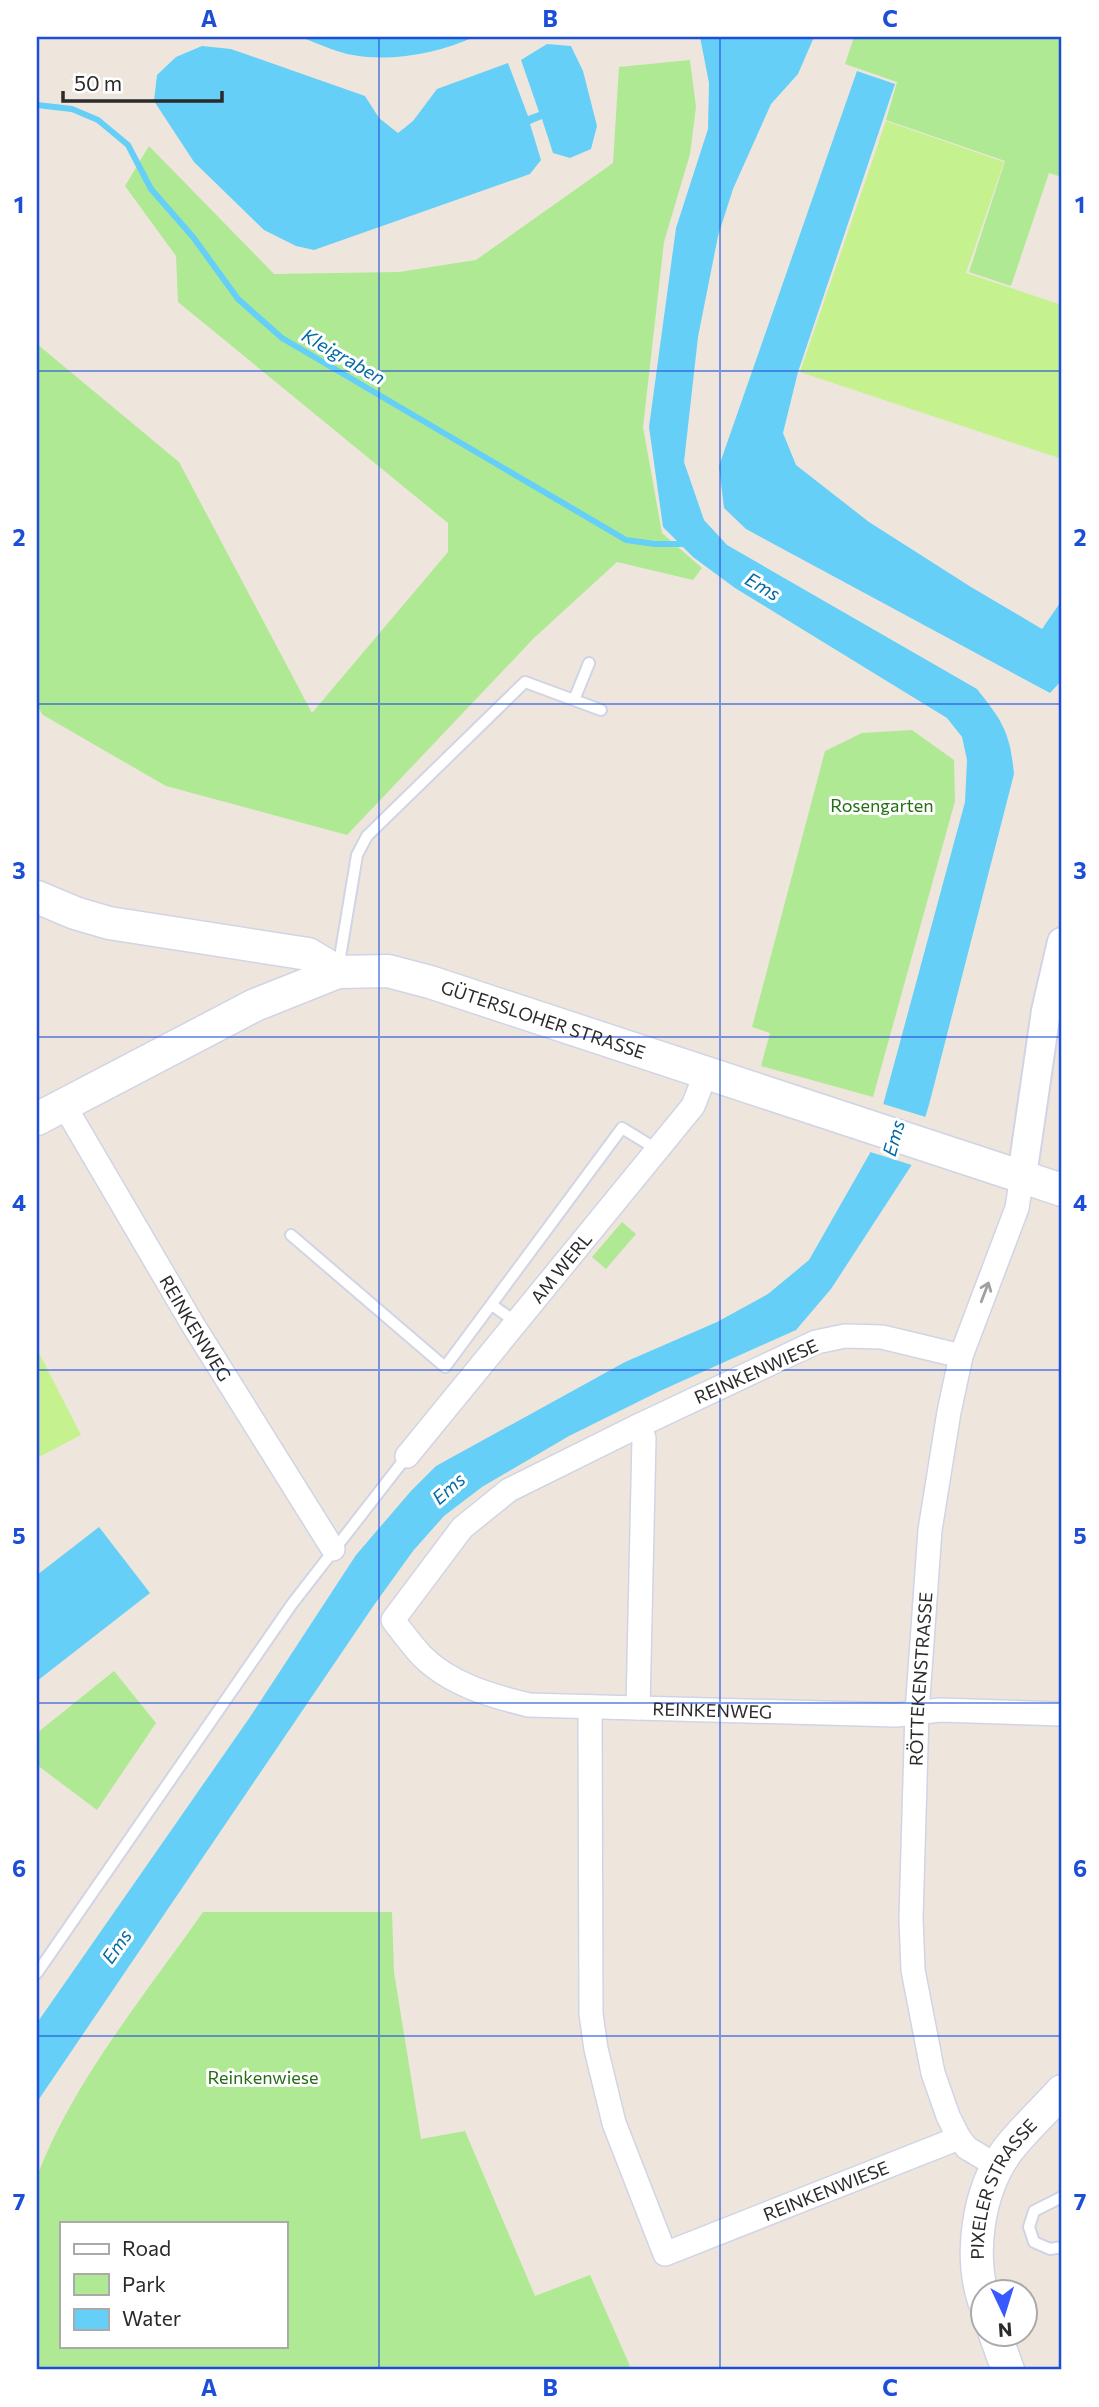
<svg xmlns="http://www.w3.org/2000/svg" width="1099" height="2407" viewBox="0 0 1099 2407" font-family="Commissioner,sans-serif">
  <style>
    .green { fill: #afe994; fill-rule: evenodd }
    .pitch { fill: #c5f18f }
    .water { fill: #66cff8 }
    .pier { fill: #eee6dc }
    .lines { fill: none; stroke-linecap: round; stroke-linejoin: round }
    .stream { stroke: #66cff8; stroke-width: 6 }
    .service-casing { stroke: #d1d4e5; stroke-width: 14 }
    .minor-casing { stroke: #d1d4e5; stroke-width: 26 }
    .tertiary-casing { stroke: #d1d4e5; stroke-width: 32 }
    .secondary-casing { stroke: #d1d4e5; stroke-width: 35 }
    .service { stroke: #fff; stroke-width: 10 }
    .minor { stroke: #fff; stroke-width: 23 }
    .tertiary { stroke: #fff; stroke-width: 28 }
    .secondary { stroke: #fff; stroke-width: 32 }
    .oneway { stroke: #a0a0a0 }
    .grid { fill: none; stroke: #1d4ed8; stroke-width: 2; stroke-opacity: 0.55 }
    .labels { text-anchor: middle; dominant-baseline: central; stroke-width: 6; stroke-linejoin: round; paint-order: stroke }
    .park-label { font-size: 18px; fill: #256e14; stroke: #fff }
    .street-label { font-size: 18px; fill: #2b2b2b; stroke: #fff }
    .water-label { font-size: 19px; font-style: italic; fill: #036ba7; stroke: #fff }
    .neatline { fill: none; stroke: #1d4ed8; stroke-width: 2.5 }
    .grid-label { font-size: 23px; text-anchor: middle; font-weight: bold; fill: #1d4ed8 }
  </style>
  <rect width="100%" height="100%" fill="#eee6dc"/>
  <!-- green -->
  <path class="green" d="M 854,37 L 1062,37 L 1062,177 L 1049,173 L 1011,286 L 969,272 L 1005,161 L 886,120 L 897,82 L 845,64 Z
    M 690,60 L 696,107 L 690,154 L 664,242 L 643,427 L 662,533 L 702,568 L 693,580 L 617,562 L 534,638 L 347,835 L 166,786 L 43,715 L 37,706 L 37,344 L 179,462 L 312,713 L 448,552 L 448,523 L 178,302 L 176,256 L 125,186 L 149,146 L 274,274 L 399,272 L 476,260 L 613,163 L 619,67 Z
    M 912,730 L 954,760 L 955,801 L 873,1097 L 761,1066 L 770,1033 L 752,1027 L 825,751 L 862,733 Z
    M 622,1222 L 636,1234 L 606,1269 L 592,1257 Z
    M 114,1671 L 156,1723 L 97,1810 L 37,1765 L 37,1733 Z
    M 203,1912 L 392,1912 L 394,1972 L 421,2139 L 465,2131 L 535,2296 L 590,2275 L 630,2366 L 624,2370 L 37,2370 L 37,2176 C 74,2080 145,1995 203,1912 ZM 285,2223 L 285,2346 L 61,2346 L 61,2223 Z"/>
  <!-- pitch -->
  <path class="pitch" d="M 886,121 L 1004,162 L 966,273 L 1062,305 L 1062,459 L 800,372 Z
    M 37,1349 L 81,1435 L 37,1458 Z"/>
  <!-- water -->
  <path class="water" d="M 301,37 L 474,37 C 436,54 389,63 347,54 C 332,50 316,43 301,37 Z
    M 700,37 L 814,37 L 798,74 L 771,104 L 733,189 L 718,236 L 698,337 L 684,462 L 704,520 L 727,545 L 977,689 C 1003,722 1010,732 1014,774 L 930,1101 L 911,1166 L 831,1289 L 796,1330 L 660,1391 L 569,1436 L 482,1487 L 444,1516 L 413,1551 L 374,1605 L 37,2102 L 37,2023 L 250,1717 L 356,1555 L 411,1491 L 436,1466 L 625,1362 L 717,1322 L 768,1294 L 809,1260 L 870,1153 L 965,802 L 967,760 L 962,737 L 947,718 L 735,588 L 693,557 L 663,527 L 649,427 L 676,228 L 708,129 L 709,83 Z
    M 547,44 L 571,46 L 583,71 L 597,126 L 591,149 L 570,158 L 553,153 L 542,119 L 530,124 L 541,160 L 530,174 L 314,250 L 296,246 L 264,230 L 194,162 L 154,101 L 157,75 L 176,57 L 202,46 L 231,49 L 365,96 L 379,118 L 398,133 L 413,121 L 437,89 L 508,63 L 528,116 L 539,112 L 521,60 Z
    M 857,71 L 895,84 L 798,372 L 783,433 L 796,465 L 869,522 L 971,587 L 1042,629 L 1062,600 L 1062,680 L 1050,693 L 746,529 L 724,508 L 719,466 Z
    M 99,1527 L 150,1593 L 37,1681 L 37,1575 Z"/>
  <!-- pier -->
  <path class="pier" d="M 880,1103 L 929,1118 L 915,1166 L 867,1151 Z"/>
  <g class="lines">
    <!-- stream -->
    <path class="stream" d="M 37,105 L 72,109 L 98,120 L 128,145 L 151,189 L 193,237 L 238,299 L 282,338 L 626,540 L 655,544 L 686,544"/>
    <!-- service casing -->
    <g class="service-casing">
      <path id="service" d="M 574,700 L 589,663
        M 338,969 L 357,855 L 367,836 L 525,682 L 601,710
        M 291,1235 L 445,1367 L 622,1128 L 658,1150
        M 492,1305 L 517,1323
        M 37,1973 L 292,1604 L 407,1456
        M 1062,2197 L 1034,2211 L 1029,2227 L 1034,2242 L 1050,2249 L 1062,2247"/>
    </g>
    <!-- minor casing -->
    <g class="minor-casing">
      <g id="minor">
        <path id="s1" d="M 64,1105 L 193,1325 L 333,1549"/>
        <path id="s2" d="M 961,1356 L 882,1337 L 845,1336 L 816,1342 L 638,1426 L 509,1490 L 462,1528 L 393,1620 C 402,1632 411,1644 421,1655 C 449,1684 491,1696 529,1705 L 896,1715 L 940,1710 L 1062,1714"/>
        <path id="s3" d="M 407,1456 L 693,1106 L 706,1073"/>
        <path id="s4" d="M 590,1707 L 591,2014 L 596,2049 L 614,2123 L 665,2254 L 959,2138"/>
        <path d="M 638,1708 L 644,1438 L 638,1426"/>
        <path id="s5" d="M 997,2166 L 967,2148 L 959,2138 L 948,2116 L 933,2073 L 913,1970 L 911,1918 L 917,1712 L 930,1530 L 949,1412 L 961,1356 L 1017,1208 L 1022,1176"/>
      </g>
    </g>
    <!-- tertiary casing -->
    <g class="tertiary-casing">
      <path id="tertiary" d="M 1022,1176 L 1046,1011 L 1062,942"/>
    </g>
    <!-- secondary casing -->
    <g class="secondary-casing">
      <g id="secondary">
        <path d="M 37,897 L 75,913 L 109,923 L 308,954 L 338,972"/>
        <path id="s6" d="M 37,1119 L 255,1005 L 338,972 L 388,971 L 430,982 L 1062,1190"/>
        <path id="s7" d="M 984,2301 C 969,2254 978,2191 1007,2151 C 1024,2129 1044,2111 1062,2091"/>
        <path d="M 995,2334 L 1008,2370"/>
      </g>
    </g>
    <!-- service -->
    <use href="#service" class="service"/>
    <!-- minor -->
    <use href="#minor" class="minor"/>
    <!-- tertiary -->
    <use href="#tertiary" class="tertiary"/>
    <!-- secondary -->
    <use href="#secondary" class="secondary"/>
  </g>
  <!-- one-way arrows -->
  <defs><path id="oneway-shaft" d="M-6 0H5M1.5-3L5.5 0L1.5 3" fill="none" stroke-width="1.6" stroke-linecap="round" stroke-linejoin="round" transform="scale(1.75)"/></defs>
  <use class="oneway" href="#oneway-shaft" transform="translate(985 1292) rotate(-69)"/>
  <!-- grid -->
  <path class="grid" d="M 379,37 L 379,2370M 720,37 L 720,2370M 37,371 L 1062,371M 37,704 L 1062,704M 37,1037 L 1062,1037M 37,1370 L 1062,1370M 37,1703 L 1062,1703M 37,2036 L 1062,2036"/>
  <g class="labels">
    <!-- park labels -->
    <g class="park-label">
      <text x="882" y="805">Rosengarten</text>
      <text x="263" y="2077">Reinkenwiese</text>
    </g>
    <!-- street labels -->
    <g class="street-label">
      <text stroke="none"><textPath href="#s6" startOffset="548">GÜTERSLOHER STRASSE</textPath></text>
      <text stroke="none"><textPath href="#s3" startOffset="243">AM WERL</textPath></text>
      <text stroke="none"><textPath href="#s1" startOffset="259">REINKENWEG</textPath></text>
      <text transform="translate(756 1371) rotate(-24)">REINKENWIESE</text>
      <text stroke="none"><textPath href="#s5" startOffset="514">RÖTTEKENSTRASSE</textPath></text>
      <text stroke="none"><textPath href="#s2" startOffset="1013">REINKENWEG</textPath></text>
      <text stroke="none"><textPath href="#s4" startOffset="732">REINKENWIESE</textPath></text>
      <text stroke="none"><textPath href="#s7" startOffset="119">PIXELER STRASSE</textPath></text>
    </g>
    <!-- water labels -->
    <g class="water-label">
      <text transform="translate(344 356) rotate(30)">Kleigraben</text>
      <text transform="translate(763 586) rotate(30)">Ems</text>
      <text transform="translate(893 1138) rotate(-74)">Ems</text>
      <text transform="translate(448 1488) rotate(-41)">Ems</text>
      <text transform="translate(116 1946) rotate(-55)">Ems</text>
    </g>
  </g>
  <!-- border -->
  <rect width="1099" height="2407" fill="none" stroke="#ffffff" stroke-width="77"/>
  <!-- legend -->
  <rect x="60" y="2222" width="228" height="126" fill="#ffffff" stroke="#aaaaaa" stroke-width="2"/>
  <rect x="74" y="2244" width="35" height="10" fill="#ffffff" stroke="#aaaaaa" stroke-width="2"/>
  <text x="122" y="2256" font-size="21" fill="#2b2b2b">Road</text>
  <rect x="74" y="2274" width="35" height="21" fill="#afe994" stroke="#aaaaaa" stroke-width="2"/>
  <text x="122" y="2292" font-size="21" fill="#2b2b2b">Park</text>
  <rect x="74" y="2309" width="35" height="21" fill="#66cff8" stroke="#aaaaaa" stroke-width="2"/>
  <text x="122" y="2326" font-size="21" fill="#2b2b2b">Water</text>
  <!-- north arrow -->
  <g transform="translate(1004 2313) rotate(176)"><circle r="33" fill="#ffffff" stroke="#aaaaaa" stroke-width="2"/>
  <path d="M0-5L12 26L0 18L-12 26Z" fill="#3759ff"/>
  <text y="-10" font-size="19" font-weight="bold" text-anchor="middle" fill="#2b2b2b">N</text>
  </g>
  <!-- scale -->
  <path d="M63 91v10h159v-10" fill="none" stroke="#2b2b2b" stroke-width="3.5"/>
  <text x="74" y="91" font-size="21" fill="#2b2b2b" stroke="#ffffff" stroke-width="5" paint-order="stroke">50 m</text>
  <rect x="38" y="38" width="1022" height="2330" class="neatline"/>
  <g class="grid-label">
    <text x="209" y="27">A</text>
    <text x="550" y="27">B</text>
    <text x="890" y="27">C</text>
    <text x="19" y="213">1</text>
    <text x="1080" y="213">1</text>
    <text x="19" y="546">2</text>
    <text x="1080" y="546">2</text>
    <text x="19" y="879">3</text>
    <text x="1080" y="879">3</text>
    <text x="19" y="1211">4</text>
    <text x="1080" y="1211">4</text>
    <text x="19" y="1544">5</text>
    <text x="1080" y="1544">5</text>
    <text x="19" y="1877">6</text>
    <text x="1080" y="1877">6</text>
    <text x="19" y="2210">7</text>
    <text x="1080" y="2210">7</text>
    <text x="209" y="2396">A</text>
    <text x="550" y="2396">B</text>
    <text x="890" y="2396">C</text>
  </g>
</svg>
